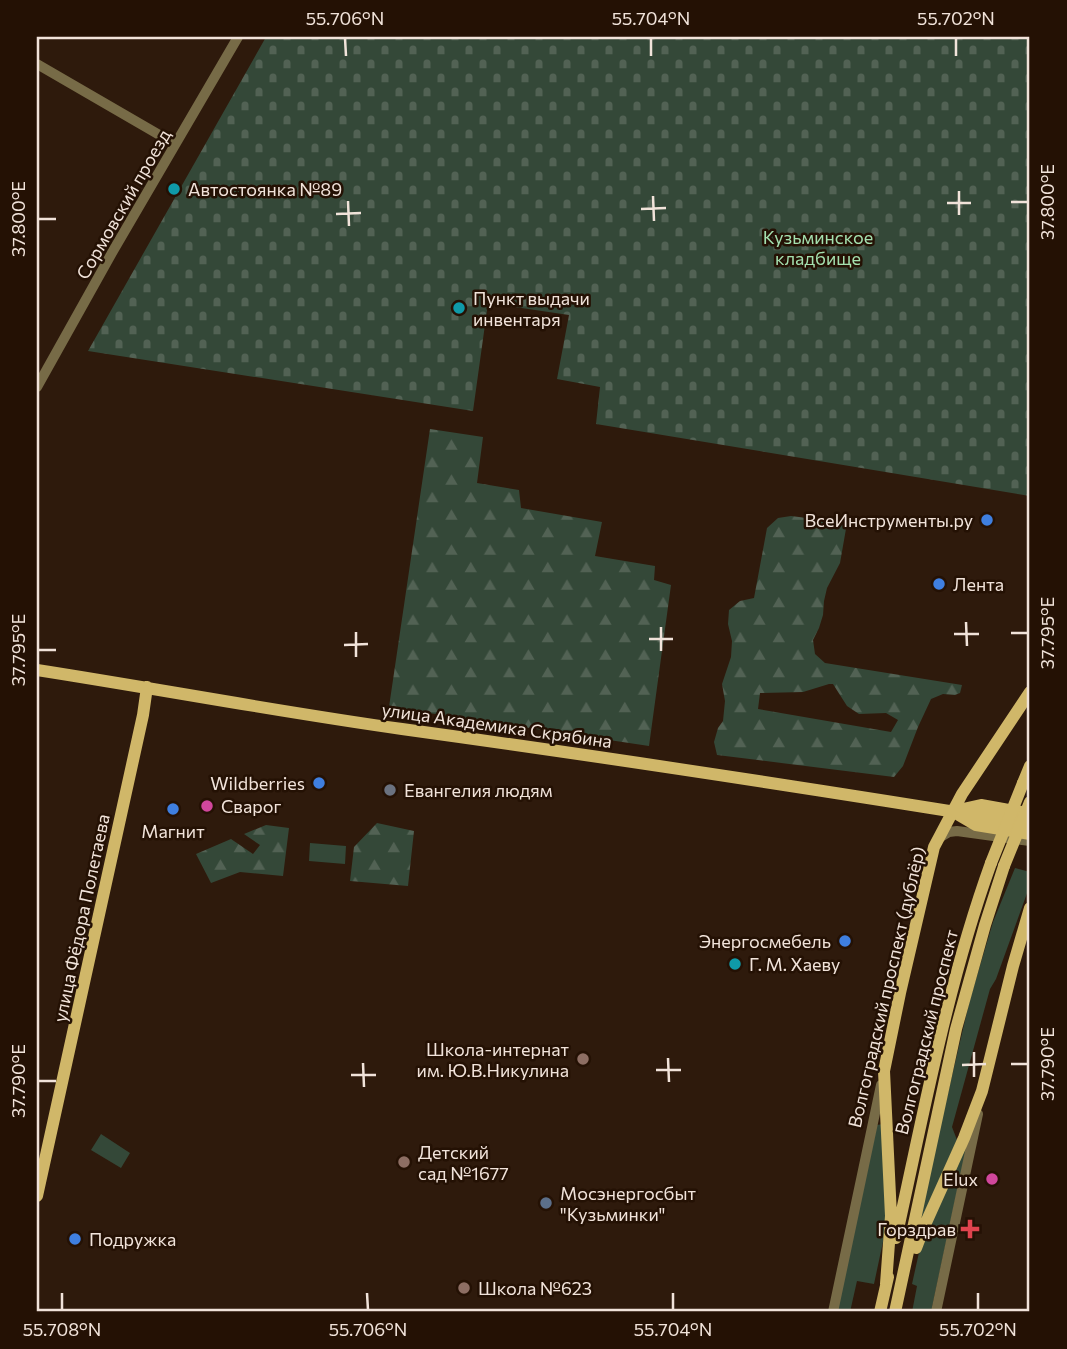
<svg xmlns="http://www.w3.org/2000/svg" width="1067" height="1349" viewBox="0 0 1067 1349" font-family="Commissioner,sans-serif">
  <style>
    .green { fill: #344838 }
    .forest { fill: url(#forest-firs); fill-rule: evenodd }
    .cemetery { fill: url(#cemetery-stones) }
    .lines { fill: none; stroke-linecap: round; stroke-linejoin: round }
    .minor { stroke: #776b47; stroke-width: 10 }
    .major { stroke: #d0b769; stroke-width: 12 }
    .major-bridge { stroke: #d0b769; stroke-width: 12 }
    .ticks { fill: none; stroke: #f1e3da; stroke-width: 2.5 }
    .culture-dot { fill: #0f9aa8; stroke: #241104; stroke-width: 2.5 }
    .shop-dot { fill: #3f7fe0; stroke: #241104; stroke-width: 2.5 }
    .worship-dot { fill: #6b7280; stroke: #241104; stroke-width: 2.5 }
    .hotel-dot { fill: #d1479c; stroke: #241104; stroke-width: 2.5 }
    .education-dot { fill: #8d6e63; stroke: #241104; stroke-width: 2.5 }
    .service-dot { fill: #5c6f8a; stroke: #241104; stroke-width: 2.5 }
    .health-dot { fill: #e0444e; stroke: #241104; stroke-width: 2.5 }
    .labels { text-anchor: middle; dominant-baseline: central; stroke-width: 5; stroke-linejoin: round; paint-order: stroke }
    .poi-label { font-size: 18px; fill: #f1e3da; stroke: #241104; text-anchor: start }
    .street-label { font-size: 18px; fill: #f1e3da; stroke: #241104 }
    .park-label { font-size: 18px; fill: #a4e0af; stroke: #241104 }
    .neatline { fill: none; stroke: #f1e3da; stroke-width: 2.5 }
    .ticks-label { font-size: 18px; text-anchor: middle; fill: #f1e3da }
  </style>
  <defs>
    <pattern id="forest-firs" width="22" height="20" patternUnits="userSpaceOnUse" patternTransform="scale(1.75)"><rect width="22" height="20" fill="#344838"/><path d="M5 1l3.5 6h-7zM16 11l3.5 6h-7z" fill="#526254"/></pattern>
    <pattern id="cemetery-stones" width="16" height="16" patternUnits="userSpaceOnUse" patternTransform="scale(1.75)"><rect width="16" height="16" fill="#344838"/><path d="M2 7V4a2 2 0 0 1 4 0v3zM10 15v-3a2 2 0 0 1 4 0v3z" fill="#526254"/></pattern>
  </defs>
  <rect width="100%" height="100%" fill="#2e1a0c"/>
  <!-- green -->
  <path class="green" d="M 310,843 L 346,846 L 345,864 L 309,861 Z
    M 1015,868 L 1030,872 L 1030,885 L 996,979 L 990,989 L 952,1127 L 957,1140 L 922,1218 L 919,1217 L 970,999 L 993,922 Z
    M 883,1124 L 887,1223 L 874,1284 L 857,1281 L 850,1312 L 837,1312 L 877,1125 Z
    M 101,1134 L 130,1153 L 121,1168 L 91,1150 Z
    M 968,1141 L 931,1312 L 912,1312 L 917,1286 L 912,1284 L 922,1239 Z"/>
  <!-- forest -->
  <path class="forest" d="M 430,429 L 483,437 L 477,483 L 519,490 L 521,508 L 602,522 L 595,556 L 655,566 L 654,580 L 671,585 L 649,746 L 389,707 Z
    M 791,516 L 847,523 L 840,563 L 827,588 L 824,601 L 823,615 L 819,628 L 813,640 L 815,654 L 825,663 L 962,685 L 960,693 L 955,695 L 943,694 L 931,699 L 918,727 L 903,766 L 894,777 L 717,755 L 714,742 L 718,728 L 723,721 L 725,701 L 722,684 L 731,657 L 732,641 L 728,624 L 729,610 L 740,601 L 754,598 L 767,528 L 778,518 ZM 829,684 L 833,684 L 847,706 L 859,714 L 886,713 L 898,720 L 891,732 L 758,709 L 760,693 L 803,692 Z
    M 377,823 L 414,831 L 408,886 L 350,881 L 354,847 Z
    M 266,825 L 289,828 L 283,876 L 240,872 L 211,883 L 196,854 L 231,839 L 253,854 L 260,845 L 244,834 Z"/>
  <!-- cemetery -->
  <path class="cemetery" d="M 266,37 L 1030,37 L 1030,496 L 596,424 L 600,387 L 557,379 L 569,315 L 488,303 L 473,411 L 88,351 Z"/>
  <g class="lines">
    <!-- minor -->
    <path class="minor" d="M 37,64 L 175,144
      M 37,387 L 113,251 L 238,37
      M 939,838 L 949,832 L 957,831 L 1030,841
      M 833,1312 L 881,1085
      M 936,1312 L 978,1114"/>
    <!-- major -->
    <path class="major" d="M 37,670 C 159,689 280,712 402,729 C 612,758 821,790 1030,824
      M 1023,783 L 1030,766
      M 963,809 L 981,805 L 1021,812
      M 959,815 L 976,825 L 1030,834
      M 37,1196 L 143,715 L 147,687
      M 896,1238 C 924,1112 947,985 991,863
      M 916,1248 L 924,1227 L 964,1138 L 982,1091 L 1013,966 L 1030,908
      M 886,1284 L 891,1216 L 884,1071 L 900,993 L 934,847 L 962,794 L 1030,692
      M 880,1312 L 888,1277
      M 895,1312 L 956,1029 L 985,925 L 1004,866"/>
    <!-- major-bridge -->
    <path class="major-bridge" d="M 991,863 L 1023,783
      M 1004,866 L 1030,802"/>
  </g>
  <!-- ticks -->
  <path class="ticks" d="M 345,38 L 346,56M 651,38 L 651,56M 956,38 L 956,56M 959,191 L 959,215M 653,196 L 654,221M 348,201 L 349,226M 1011,202 L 1028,202M 947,203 L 971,203M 641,209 L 666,208M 336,214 L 361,213M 38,219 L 56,219M 966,622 L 967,646M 661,627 L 661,651M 356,632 L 356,657M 1011,633 L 1028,633M 954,634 L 979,634M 649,639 L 673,639M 344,645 L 368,644M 38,650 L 56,650M 974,1052 L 974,1077M 668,1058 L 669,1082M 363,1063 L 364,1087M 1011,1064 L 1028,1064M 962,1065 L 986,1064M 656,1070 L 681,1070M 351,1075 L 376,1075M 38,1081 L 56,1081M 62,1293 L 62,1310M 367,1293 L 368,1310M 673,1293 L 673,1310M 978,1293 L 978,1310"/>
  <!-- markers -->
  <g class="culture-dot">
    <circle cx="174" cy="189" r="7"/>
    <circle cx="459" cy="308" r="7"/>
    <circle cx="735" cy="964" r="7"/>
  </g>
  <g class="shop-dot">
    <circle cx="987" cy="520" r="7"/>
    <circle cx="939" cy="584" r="7"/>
    <circle cx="319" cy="783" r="7"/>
    <circle cx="173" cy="809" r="7"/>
    <circle cx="845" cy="941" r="7"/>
    <circle cx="75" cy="1239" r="7"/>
  </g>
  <circle class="worship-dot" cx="390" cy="790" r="7"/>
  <g class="hotel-dot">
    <circle cx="207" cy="806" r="7"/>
    <circle cx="992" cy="1179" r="7"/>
  </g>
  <g class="education-dot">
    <circle cx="583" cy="1059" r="7"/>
    <circle cx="404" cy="1162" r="7"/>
    <circle cx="464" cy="1288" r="7"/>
  </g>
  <circle class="service-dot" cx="546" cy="1203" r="7"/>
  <path class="health-dot" d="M966.5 1218.5h7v7h7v7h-7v7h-7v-7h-7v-7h7z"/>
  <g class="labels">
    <!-- poi labels -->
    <g class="poi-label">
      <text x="188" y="189">Автостоянка №89</text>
      <text x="473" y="298">Пункт выдачи<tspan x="473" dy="21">инвентаря</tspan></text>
      <text x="973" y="520" text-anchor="end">ВсеИнструменты.ру</text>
      <text x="953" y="584">Лента</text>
      <text x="305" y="783" text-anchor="end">Wildberries</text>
      <text x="404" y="790">Евангелия людям</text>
      <text x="221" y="806">Сварог</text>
      <text x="173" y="831" text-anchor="middle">Магнит</text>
      <text x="831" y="941" text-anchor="end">Энергосмебель</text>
      <text x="749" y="964">Г. М. Хаеву</text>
      <text x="569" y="1049" text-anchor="end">Школа-интернат<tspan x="569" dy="21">им. Ю.В.Никулина</tspan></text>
      <text x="418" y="1152">Детский<tspan x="418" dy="21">сад №1677</tspan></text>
      <text x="978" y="1179" text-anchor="end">Elux</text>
      <text x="560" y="1193">Мосэнергосбыт<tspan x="560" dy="21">"Кузьминки"</tspan></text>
      <text x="956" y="1229" text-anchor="end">Горздрав</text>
      <text x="89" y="1239">Подружка</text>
      <text x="478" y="1288">Школа №623</text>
    </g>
    <!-- street labels -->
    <g class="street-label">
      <text transform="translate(123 204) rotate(-60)">Сормовский проезд</text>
      <text transform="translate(497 725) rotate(8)">улица Академика Скрябина</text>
      <text transform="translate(81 918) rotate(-78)">улица Фёдора Полетаева</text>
      <text transform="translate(886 987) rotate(-77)">Волгоградский проспект (дублёр)</text>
      <text transform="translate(926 1032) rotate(-76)">Волгоградский проспект</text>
    </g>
    <!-- park labels -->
    <g class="park-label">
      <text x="818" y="237">Кузьминское<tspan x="818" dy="21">кладбище</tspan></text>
    </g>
  </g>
  <!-- border -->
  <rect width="1067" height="1349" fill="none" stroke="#241104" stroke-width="77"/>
  <rect x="38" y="38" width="990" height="1272" class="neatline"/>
  <g class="ticks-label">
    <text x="345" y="25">55.706°N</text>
    <text x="651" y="25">55.704°N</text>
    <text x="956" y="25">55.702°N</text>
    <text transform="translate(1048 202) rotate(-90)" y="6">37.800°E</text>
    <text transform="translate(19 219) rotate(-90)" y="6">37.800°E</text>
    <text transform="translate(1048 633) rotate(-90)" y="6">37.795°E</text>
    <text transform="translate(19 650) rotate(-90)" y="6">37.795°E</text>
    <text transform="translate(1048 1064) rotate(-90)" y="6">37.790°E</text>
    <text transform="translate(19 1081) rotate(-90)" y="6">37.790°E</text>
    <text x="62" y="1336">55.708°N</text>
    <text x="368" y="1336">55.706°N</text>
    <text x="673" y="1336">55.704°N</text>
    <text x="978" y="1336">55.702°N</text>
  </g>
</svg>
